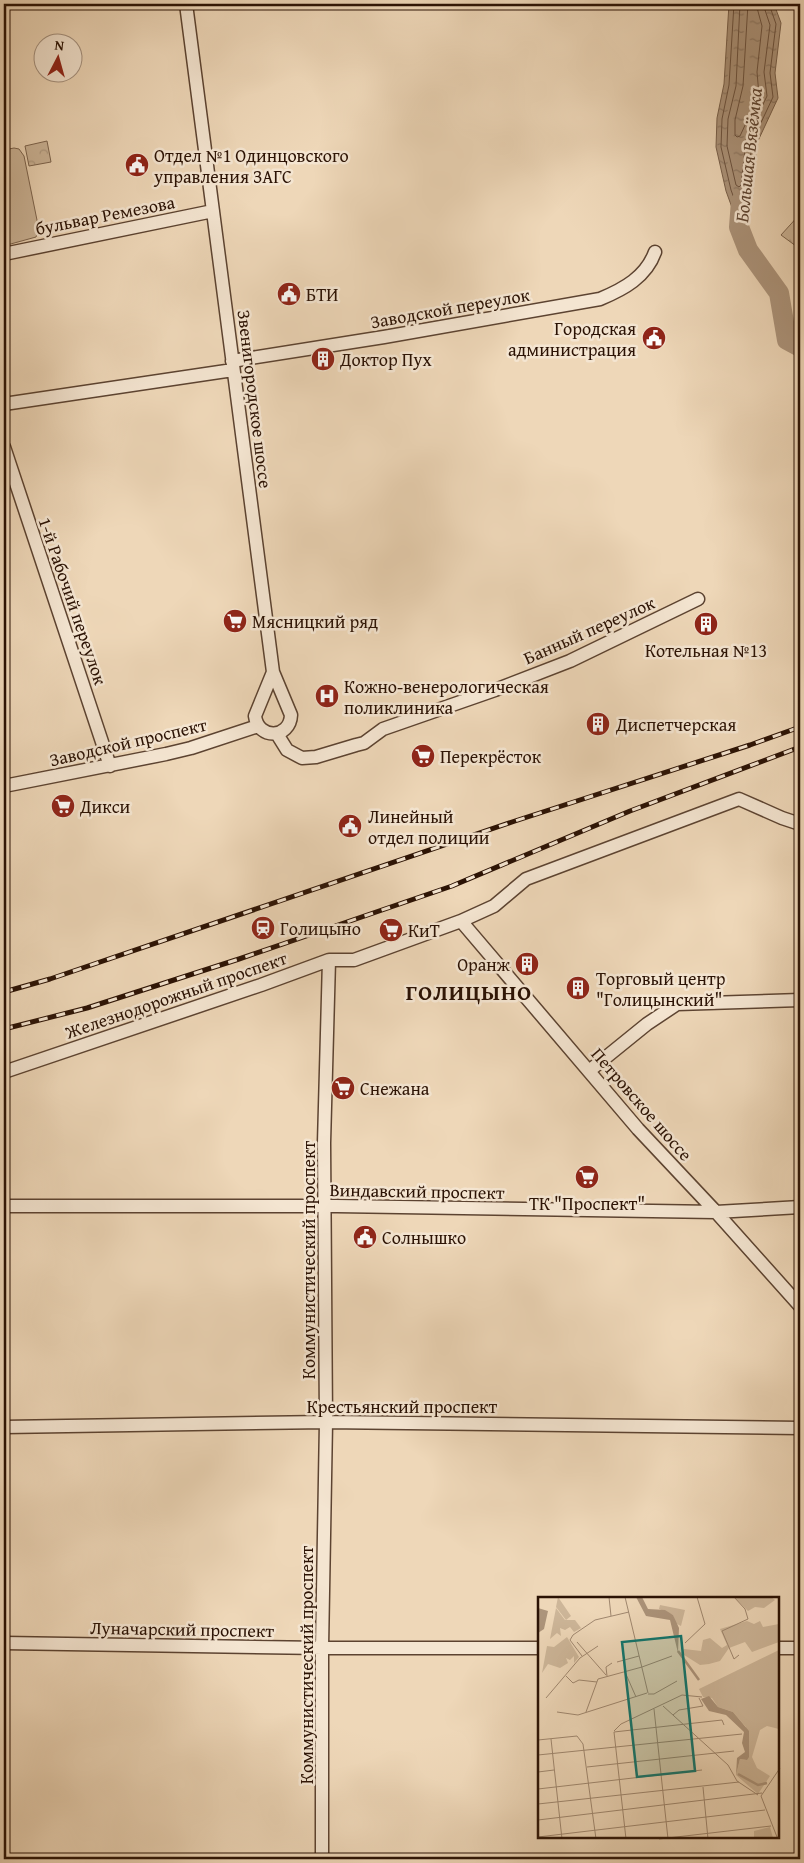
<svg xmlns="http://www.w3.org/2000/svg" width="804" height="1863" viewBox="0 0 804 1863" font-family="'Gentium Book Plus',serif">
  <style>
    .forest { fill: url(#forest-firs); stroke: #7c644e }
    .park { fill: url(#park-crowns); stroke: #7c644e }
    .pitch { fill: #cdb699; stroke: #7c644e }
    .water { fill: url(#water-ripples); stroke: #78604b }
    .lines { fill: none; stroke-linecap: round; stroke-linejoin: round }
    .shore { stroke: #6c5340; stroke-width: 1 }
    .river { stroke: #ac947b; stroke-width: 20 }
    .minor-casing { stroke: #5c4331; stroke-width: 15 }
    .minor { stroke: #f4e5d1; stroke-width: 12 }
    .rail-casing { stroke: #2b1204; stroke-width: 5 }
    .rail { stroke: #f4e5d1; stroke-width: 3; stroke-dasharray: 9; stroke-linecap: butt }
    .labels { text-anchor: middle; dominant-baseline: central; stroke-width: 5; stroke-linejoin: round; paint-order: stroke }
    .poi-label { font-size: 18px; fill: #2b1204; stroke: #f4e5d1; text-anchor: start }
    .street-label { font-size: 18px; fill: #2b1204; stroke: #f4e5d1 }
    .water-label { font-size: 19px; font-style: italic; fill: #5f4634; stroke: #f4e5d1 }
    .district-label { font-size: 22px; font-weight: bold; letter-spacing: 1px; fill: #2b1204; stroke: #f4e5d1 }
    .inset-river { fill: none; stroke: #ac947b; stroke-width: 2.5 }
    .inset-road { fill: none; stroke: #a08870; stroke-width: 1 }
    .view { fill: #0f766e; fill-opacity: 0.15; stroke: #0f766e; stroke-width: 2.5 }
    .inset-edge { fill: none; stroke: #2b1204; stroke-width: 2.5 }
  </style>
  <defs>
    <pattern id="forest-firs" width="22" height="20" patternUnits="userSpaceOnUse" patternTransform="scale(1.25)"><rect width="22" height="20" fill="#cdb699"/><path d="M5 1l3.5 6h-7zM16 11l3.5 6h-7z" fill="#b09b82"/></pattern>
    <pattern id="park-crowns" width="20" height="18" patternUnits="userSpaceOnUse" patternTransform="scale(1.25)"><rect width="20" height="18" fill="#cdb699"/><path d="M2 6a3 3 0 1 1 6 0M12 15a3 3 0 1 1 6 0" fill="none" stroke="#b09b82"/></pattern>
    <pattern id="water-ripples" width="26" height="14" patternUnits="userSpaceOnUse" patternTransform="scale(1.25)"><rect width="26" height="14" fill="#ac947b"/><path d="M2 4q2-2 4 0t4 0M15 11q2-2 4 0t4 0" fill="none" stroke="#8c7763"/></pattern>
  </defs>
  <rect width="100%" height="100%" fill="#eed7b8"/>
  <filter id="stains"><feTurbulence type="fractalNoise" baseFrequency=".004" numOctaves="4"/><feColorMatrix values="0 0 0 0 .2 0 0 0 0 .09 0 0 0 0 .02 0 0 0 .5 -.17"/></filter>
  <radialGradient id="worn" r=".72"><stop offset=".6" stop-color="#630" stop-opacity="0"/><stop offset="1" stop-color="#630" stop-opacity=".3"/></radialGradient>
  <!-- forest -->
  <path class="forest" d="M 800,214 L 800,249 L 781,235 Z"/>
  <!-- park -->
  <path class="park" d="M 47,141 L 51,162 L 29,166 L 25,146 Z"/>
  <!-- pitch -->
  <path class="pitch" d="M 14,148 L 19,149 L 24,156 L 39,230 L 36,237 L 7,245 L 4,244 L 4,150 Z"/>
  <!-- water -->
  <path class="water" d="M 729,4 L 774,4 L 781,23 L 775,73 L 778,98 L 757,143 L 750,211 L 739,227 L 726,191 L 716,147 L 717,118 L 724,84 Z"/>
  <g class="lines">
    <!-- shore -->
    <path class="shore" d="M 734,4 L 729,85 L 722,119 L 721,147 L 731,190 L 739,212 L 741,213 L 745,209 L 752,142 L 773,97 L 770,73 L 776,24 L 769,4
      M 740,4 L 736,86 L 728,119 L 727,146 L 736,185 L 739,187 L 741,185 L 746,140 L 767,96 L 764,72 L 770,25 L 763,4
      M 748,4 L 743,86 L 735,120 L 735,135 L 737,137 L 740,136 L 759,95 L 757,72 L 762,26 L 756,4"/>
    <!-- river -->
    <path class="river" d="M 741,201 L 739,227 L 748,250 L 779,293 L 787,340 L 800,347"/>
    <!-- minor casing -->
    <g class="minor-casing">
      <path id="minor" d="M 186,4 L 273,672 L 291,715 C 290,739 258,740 255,716 L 273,672
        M 4,254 L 213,211
        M 232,361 L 384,337 L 600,299 C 624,289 646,277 655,252
        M 4,404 L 233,370
        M 4,447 L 110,766
        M 277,734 L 287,750 L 302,758 L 316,757 L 356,745 L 364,743 L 383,729 L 495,690 L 570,661 L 698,599
        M 4,786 L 166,754 L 191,748 L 258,726
        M 461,921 L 638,1129 L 716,1212 L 800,1306
        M 589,1071 L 647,1024 L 677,1004 L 800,1000
        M 4,1072 L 261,985 L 329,960 L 354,960 L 461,921 L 494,906 L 526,879 L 739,799 L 782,818 L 800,824
        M 4,1206 L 337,1206 L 716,1212 L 800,1207
        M 4,1427 L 326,1422 L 800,1428
        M 4,1643 L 322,1648 L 539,1648
        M 778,1648 L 800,1648
        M 322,1859 L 322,1648 L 326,1422 L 324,1143 L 329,960"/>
    </g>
    <!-- minor -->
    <use href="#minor" class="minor"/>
    <!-- rail casing -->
    <g class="rail-casing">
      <path id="rail" d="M 4,992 L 50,979 L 515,821 L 750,745 L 800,727
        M 4,1029 L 87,1008 L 239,959 L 452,886 L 630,811 L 800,747"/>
    </g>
    <!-- rail -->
    <use href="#rail" class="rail"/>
  </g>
  <!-- icons -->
  <defs>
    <g id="civic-disc" transform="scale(1.25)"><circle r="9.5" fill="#8f2418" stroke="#f4e5d1"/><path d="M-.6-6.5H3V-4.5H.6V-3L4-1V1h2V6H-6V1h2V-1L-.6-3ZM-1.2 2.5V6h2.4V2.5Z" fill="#fff"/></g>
    <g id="building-disc" transform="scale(1.25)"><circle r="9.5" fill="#8f2418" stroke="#f4e5d1"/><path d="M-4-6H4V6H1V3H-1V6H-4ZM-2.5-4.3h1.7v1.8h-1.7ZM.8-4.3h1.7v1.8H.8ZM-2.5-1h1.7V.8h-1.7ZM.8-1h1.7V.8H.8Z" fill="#fff"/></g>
    <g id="supermarket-disc" transform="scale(1.25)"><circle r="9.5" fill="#8f2418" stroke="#f4e5d1"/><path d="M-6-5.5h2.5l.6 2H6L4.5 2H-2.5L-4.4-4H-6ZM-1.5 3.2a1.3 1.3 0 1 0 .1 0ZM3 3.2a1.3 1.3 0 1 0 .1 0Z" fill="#fff"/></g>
    <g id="hospital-disc" transform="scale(1.25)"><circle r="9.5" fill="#8f2418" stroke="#f4e5d1"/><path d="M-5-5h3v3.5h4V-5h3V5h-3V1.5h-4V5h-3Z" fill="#fff"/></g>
    <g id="station-disc" transform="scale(1.25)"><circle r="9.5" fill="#8f2418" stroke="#f4e5d1"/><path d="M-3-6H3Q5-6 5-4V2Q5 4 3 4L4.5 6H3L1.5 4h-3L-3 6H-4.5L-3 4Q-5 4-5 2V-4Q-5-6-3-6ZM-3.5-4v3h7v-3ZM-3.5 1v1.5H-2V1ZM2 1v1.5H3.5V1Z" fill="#fff"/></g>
  </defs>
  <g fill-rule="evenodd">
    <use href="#civic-disc" x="137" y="165"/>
    <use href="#civic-disc" x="289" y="294"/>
    <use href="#civic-disc" x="654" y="338"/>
    <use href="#building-disc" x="323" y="359"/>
    <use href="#supermarket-disc" x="235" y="621"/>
    <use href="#building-disc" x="706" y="624"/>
    <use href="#hospital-disc" x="327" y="696"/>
    <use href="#building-disc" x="598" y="724"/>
    <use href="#supermarket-disc" x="423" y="756"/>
    <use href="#supermarket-disc" x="63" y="806"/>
    <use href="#civic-disc" x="350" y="826"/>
    <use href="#station-disc" x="263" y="928"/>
    <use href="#supermarket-disc" x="391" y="930"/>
    <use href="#building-disc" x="527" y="964"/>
    <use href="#building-disc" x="578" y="988"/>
    <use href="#supermarket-disc" x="343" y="1088"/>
    <use href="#supermarket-disc" x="587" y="1177"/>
    <use href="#civic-disc" x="365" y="1237"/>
  </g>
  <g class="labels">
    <!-- poi labels -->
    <g class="poi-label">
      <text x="154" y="155">Отдел №1 Одинцовского<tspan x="154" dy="21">управления ЗАГС</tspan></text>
      <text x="306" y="294">БТИ</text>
      <text x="636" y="328" text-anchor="end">Городская<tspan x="636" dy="21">администрация</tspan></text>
      <text x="340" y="359">Доктор Пух</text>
      <text x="252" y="621">Мясницкий ряд</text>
      <text x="706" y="650" text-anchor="middle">Котельная №13</text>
      <text x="344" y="686">Кожно-венерологическая<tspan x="344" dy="21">поликлиника</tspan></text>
      <text x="616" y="724">Диспетчерская</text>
      <text x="440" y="756">Перекрёсток</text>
      <text x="80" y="806">Дикси</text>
      <text x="368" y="816">Линейный<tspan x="368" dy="21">отдел полиции</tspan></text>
      <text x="280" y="928">Голицыно</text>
      <text x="408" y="930">КиТ</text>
      <text x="510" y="964" text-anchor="end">Оранж</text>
      <text x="596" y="978">Торговый центр<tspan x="596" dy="21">"Голицынский"</tspan></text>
      <text x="360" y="1088">Снежана</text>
      <text x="587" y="1203" text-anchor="middle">ТК "Проспект"</text>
      <text x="382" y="1237">Солнышко</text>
    </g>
    <!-- street labels -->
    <g class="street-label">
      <text transform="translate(105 215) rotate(-11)">бульвар Ремезова</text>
      <text transform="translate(450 308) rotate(-10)">Заводской переулок</text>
      <text transform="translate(255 399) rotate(83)">Звенигородское шоссе</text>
      <text transform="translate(73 601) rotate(71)">1-й Рабочий переулок</text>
      <text transform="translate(589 630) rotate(-24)">Банный переулок</text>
      <text transform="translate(128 742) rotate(-13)">Заводской проспект</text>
      <text transform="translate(176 995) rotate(-19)">Железнодорожный проспект</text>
      <text transform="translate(642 1104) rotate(49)">Петровское шоссе</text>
      <text transform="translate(417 1191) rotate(1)">Виндавский проспект</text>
      <text transform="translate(308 1260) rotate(-90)">Коммунистический проспект</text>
      <text x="402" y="1406">Крестьянский проспект</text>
      <text transform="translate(182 1629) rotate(1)">Луначарский проспект</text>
      <text transform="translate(306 1665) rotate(-90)">Коммунистический проспект</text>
    </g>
    <!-- water labels -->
    <g class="water-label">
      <text transform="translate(748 155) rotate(-84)">Большая Вязёмка</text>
    </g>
    <!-- district labels -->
    <g class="district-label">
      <text x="469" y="992">ГОЛИЦЫНО</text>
    </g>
  </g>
  <!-- overview -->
  <g transform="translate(538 1597)">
    <rect width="241" height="241" fill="#eed7b8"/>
    <path d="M 20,0 L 33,19 L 28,23 L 18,10 ZM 196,0 L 233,0 L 237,3 L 226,11 L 217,10 L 210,14 Z" fill="#cdb699"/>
    <path d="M 122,8 L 147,13 L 143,29 L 137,26 L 135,18 L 121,12 ZM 18,11 L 27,23 L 37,23 L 43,31 L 36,35 L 32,30 L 27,33 L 22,31 L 23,39 L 19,36 L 12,42 ZM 209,24 L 216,27 L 222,24 L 225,30 L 241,27 L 241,45 L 214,55 L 207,45 L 191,51 L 182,64 L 171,67 L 162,68 L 143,56 L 146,52 L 163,54 L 165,43 L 172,41 L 184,51 L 189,48 L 182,32 ZM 29,40 L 41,60 L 36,66 L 36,59 L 32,63 L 28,61 L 30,66 L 22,71 L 10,67 L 4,76 L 9,49 L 16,50 ZM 241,53 L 241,132 L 229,129 L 222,133 L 214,160 L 219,171 L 232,179 L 220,197 L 198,178 L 202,162 L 209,163 L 208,130 L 195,115 L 180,110 L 174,101 L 165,100 L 161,92 ZM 232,230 L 235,241 L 216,242 L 216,234 Z" fill="#cdb699"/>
    <path d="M 224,62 L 241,87 L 241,96 L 220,110 L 215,128 L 178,97 L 193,90 L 195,83 Z" fill="#cdb699"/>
    <path d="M 98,0 L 104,0 L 110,12 L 127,13 L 135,18 L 141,31 L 140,56 L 132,23 L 108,19 ZM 0,11 L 10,14 L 6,32 L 0,36 ZM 171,99 L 180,110 L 195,115 L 211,134 L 211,160 L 209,163 L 202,162 L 198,178 L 199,161 L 207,155 L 204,146 L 206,135 L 188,118 L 171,114 L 163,102 Z" fill="#ac947b"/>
    <path class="inset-river" d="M 140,54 L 161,83M 200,177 L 220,188 L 229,186"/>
    <path class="inset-road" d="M 71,0 L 73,19M 87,0 L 110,96M 196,0 L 207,12 L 210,22 L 184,34 L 196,62 L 201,58M 39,45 L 68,78M 147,46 L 167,27 L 159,0M 44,59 L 32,43 L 35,38 L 57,23 L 91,15M 79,65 L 101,59M 104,70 L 134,59M 87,75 L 98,100M 28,79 L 35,86 L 41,83 L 59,85M 69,79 L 68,70 L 74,66M 110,97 L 116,97 L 139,84M 8,101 L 42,61 L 60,49M 125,109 L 190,168 L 199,184 L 220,198M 116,112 L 130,242M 19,115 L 40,118 L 109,96M 48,115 L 60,82 L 104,70M 135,118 L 141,113 L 165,109 L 161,101M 76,134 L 83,127 L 144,98 L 164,100M 76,135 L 184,123 L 186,128M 76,135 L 88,242M 13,142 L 24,242M 0,143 L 39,139 L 45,147 L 58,242M 0,158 L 204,137M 49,170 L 196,154M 0,175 L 16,173M 165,190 L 170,242M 0,192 L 164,173M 0,207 L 201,185M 0,223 L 224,196M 0,240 L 227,213M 239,240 L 223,199 L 242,171M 121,242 L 233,229"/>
    <path class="view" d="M 143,39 L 157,174 L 99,180 L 84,45 Z"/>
    <rect width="241" height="241" class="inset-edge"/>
  </g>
  <!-- margin -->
  <rect width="804" height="1863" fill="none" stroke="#eed7b8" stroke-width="20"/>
  <rect x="5" y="5" width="794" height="1853" fill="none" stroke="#2b1204" stroke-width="2.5"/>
  <rect x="10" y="10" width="784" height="1843" fill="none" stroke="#2b1204"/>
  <!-- north arrow -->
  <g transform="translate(58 58) rotate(6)"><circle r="24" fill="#f4e5d1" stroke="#a4917f"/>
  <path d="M0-4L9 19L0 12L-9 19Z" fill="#8f2418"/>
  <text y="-8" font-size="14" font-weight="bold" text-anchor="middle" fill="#2b1204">N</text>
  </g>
  <rect width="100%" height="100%" filter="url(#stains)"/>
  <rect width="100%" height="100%" fill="url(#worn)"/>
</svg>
